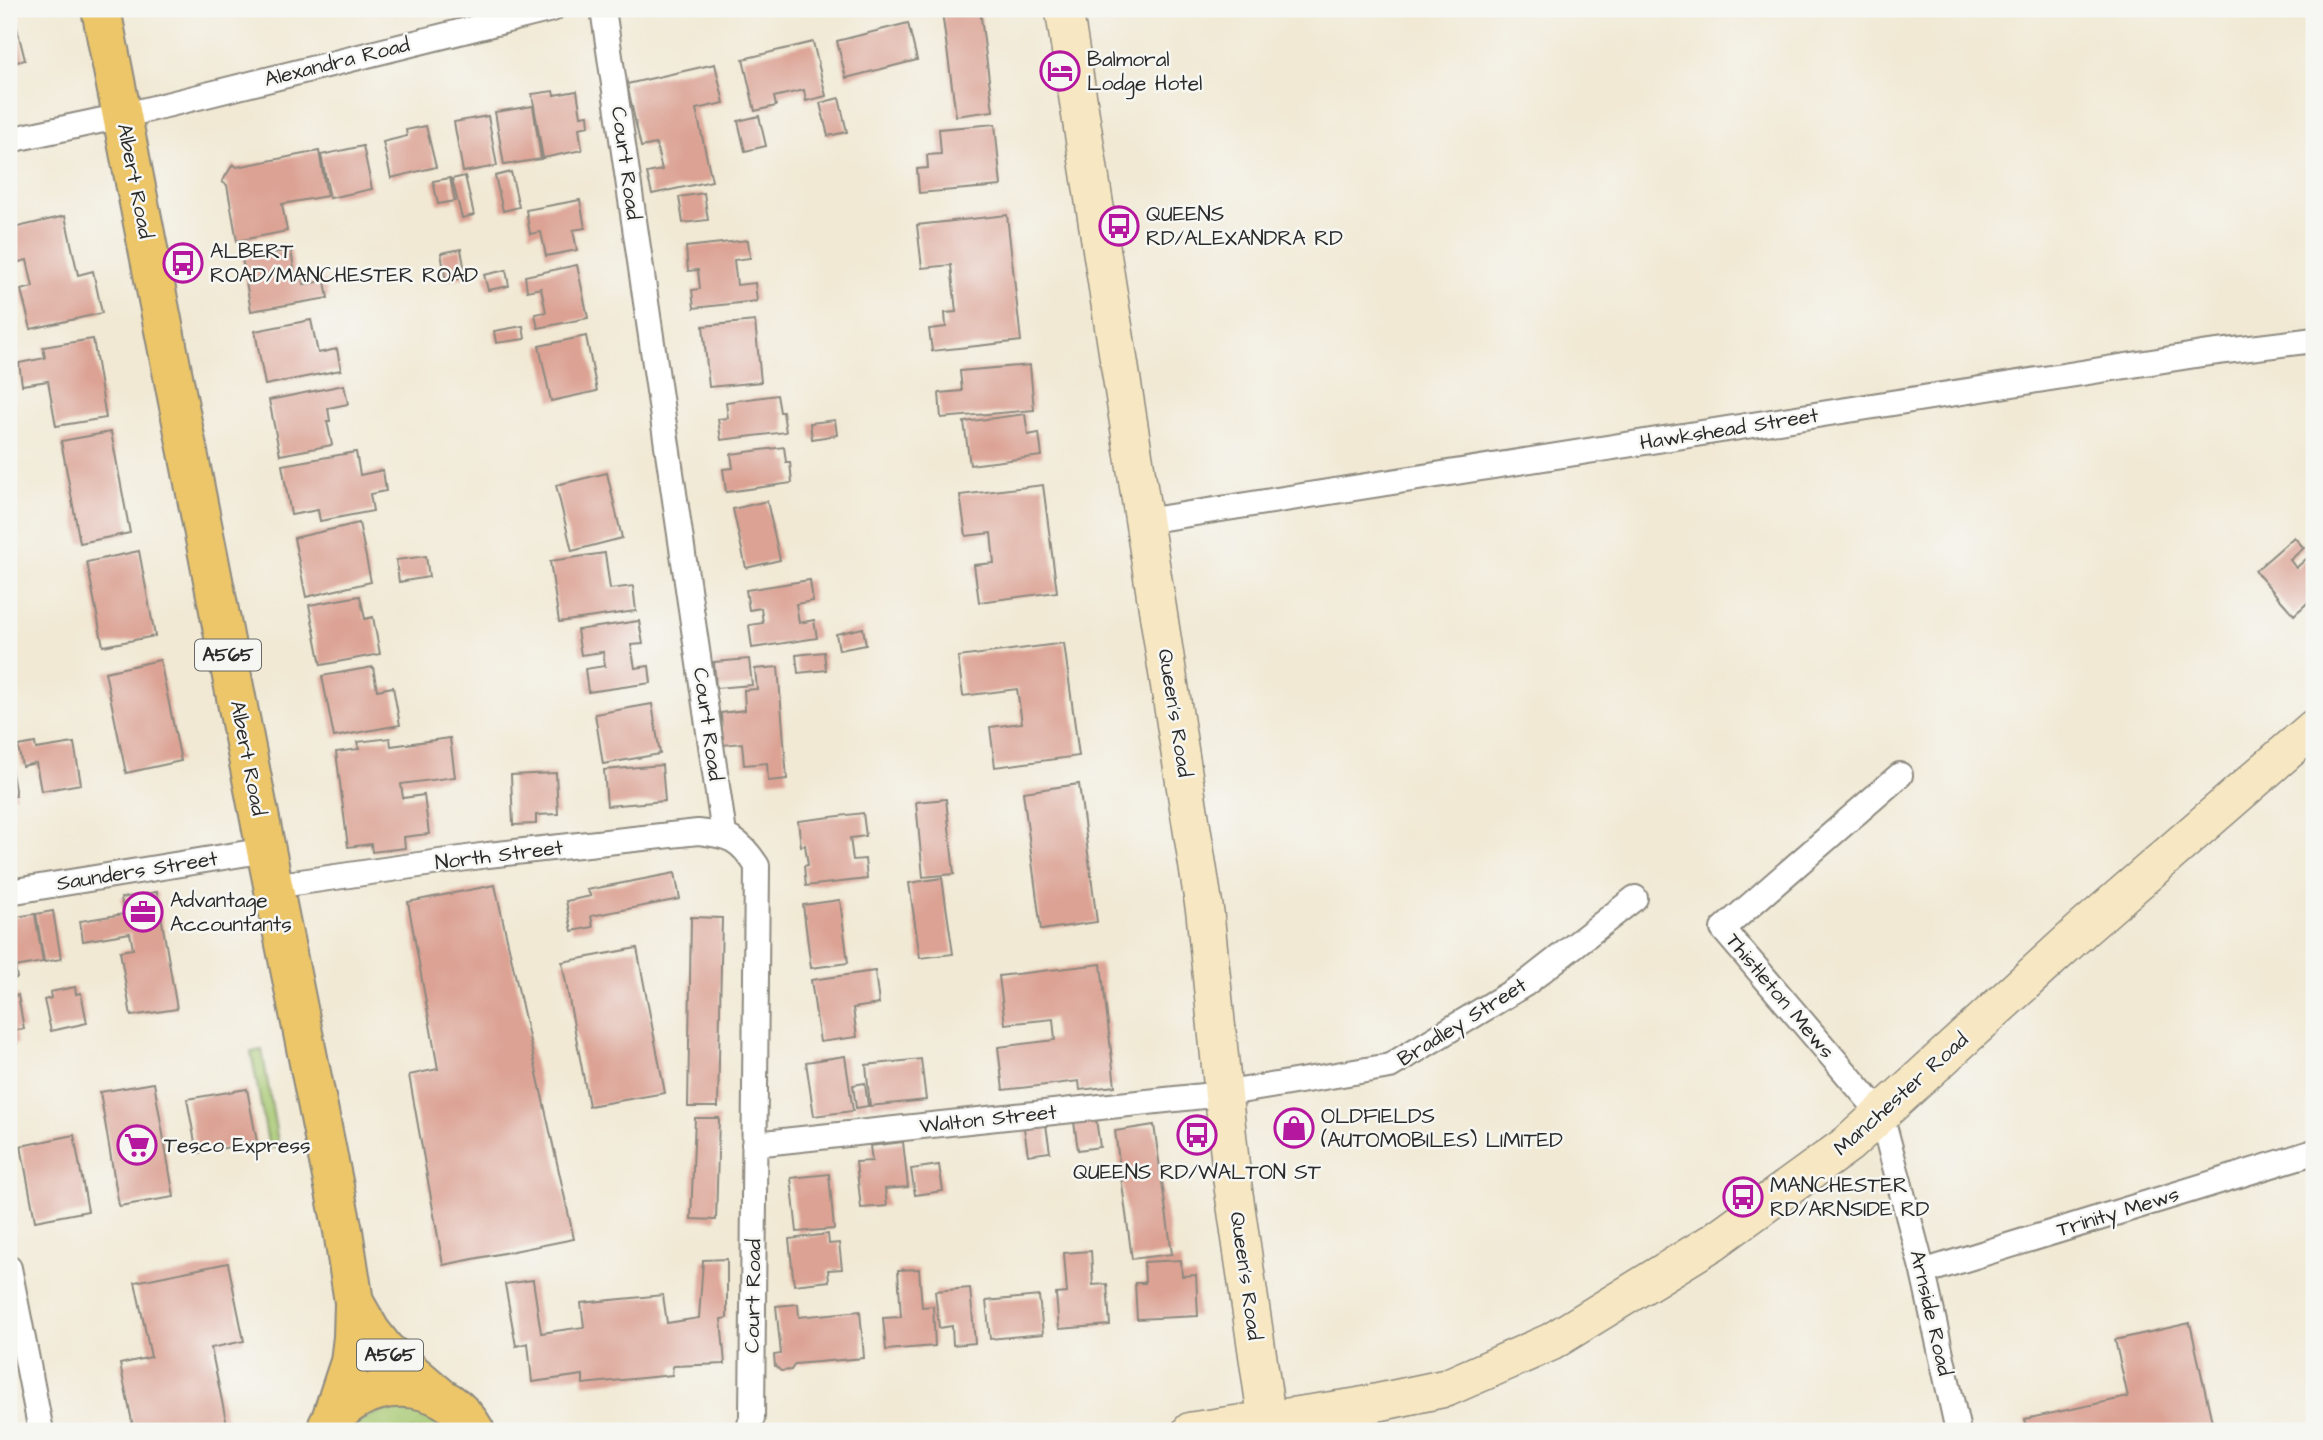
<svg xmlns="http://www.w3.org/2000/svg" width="2323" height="1440" viewBox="0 0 2323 1440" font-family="'Architects Daughter',sans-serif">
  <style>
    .green { fill: #a6c76f; stroke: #68794d; stroke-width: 2 }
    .building { fill: #dca394 }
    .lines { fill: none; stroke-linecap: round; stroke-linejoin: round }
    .minor-casing { stroke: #8e8a80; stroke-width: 28 }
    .secondary-casing { stroke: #8e8a80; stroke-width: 40 }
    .trunk-casing { stroke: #8e8a80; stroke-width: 42 }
    .minor { stroke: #fff; stroke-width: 24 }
    .secondary { stroke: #f7e8c3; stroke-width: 37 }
    .trunk { stroke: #ecc669; stroke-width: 38 }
    .labels { text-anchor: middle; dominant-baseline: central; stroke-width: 5; stroke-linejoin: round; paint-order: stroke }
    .shield { fill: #f6f6f2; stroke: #686867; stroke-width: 2 }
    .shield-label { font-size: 19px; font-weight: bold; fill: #2b2b2b }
    .poi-label { font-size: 21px; fill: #2b2b2b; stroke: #f6f6f2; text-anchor: start }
    .street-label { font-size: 21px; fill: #2b2b2b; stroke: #f6f6f2 }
  </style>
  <rect width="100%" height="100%" fill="#f6f6f2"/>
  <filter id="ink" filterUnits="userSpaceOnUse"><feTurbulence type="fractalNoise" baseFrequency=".0143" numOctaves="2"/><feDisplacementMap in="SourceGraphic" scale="14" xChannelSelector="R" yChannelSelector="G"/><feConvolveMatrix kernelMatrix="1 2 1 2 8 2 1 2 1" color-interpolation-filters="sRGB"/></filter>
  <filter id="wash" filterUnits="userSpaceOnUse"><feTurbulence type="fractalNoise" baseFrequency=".00686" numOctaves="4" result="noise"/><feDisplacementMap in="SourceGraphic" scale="28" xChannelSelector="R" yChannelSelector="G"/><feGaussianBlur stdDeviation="1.57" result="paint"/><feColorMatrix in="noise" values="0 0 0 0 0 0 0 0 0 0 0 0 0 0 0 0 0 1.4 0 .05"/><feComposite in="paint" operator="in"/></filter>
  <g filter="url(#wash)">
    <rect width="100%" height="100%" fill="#f1e9d4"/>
    <!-- green -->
    <path class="green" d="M 262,1050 L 279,1147 L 269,1148 L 251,1052 Z
      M 394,1408 C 415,1410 432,1415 447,1431 L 349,1431 C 362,1417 375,1412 394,1408 Z"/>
    <g id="blocks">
      <!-- building -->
      <path class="building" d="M 965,9 L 980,9 L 993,111 L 956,116 L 942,12 Z
        M 15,20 L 25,60 L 9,64 L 9,21 Z
        M 908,23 L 917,60 L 846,78 L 837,41 Z
        M 813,42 L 826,96 L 806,101 L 804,90 L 774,97 L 776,106 L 755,111 L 743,59 Z
        M 715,64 L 724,103 L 696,109 L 712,181 L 652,194 L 647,173 L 662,170 L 656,144 L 641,147 L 627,84 Z
        M 553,91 L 554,95 L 577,91 L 581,116 L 588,115 L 589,126 L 579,128 L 582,150 L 543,158 L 532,94 Z
        M 839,98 L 847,132 L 828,136 L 820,103 Z
        M 533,106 L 541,159 L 504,165 L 495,112 Z
        M 488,116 L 497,166 L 463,172 L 454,122 Z
        M 759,116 L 766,146 L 745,151 L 738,121 Z
        M 995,124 L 1001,186 L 919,193 L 917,169 L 928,168 L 927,155 L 941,154 L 939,129 Z
        M 426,126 L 436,167 L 391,178 L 383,142 L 407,136 L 406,130 Z
        M 363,146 L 372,189 L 330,198 L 321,155 Z
        M 319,151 L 327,196 L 282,204 L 287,231 L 237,241 L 227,185 L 222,182 L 233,164 L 237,167 Z
        M 511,172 L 519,207 L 503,211 L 495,176 Z
        M 465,176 L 474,215 L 462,218 L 452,179 Z
        M 450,178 L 455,201 L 438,204 L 433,181 Z
        M 704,193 L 708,220 L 683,223 L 679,197 Z
        M 580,200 L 585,228 L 573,230 L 577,250 L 546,256 L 541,232 L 530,234 L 526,210 Z
        M 1007,215 L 1021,341 L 932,351 L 929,329 L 946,327 L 945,313 L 956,312 L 951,265 L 922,268 L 917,225 Z
        M 65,216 L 78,275 L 93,271 L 102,313 L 31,329 L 21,290 L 33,287 L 27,260 L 11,264 L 9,253 L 9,229 Z
        M 748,240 L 750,258 L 734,260 L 737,285 L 755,283 L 757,301 L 694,308 L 692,290 L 700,289 L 698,270 L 688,271 L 686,247 Z
        M 461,249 L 466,277 L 446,281 L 441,253 Z
        M 291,250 L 295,276 L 302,274 L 303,284 L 325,281 L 328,298 L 251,311 L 242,258 Z
        M 577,265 L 588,318 L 538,328 L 535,314 L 546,312 L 541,288 L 527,291 L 525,276 Z
        M 506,270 L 509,286 L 488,290 L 484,275 Z
        M 311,320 L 318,353 L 337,349 L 341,370 L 265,385 L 255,331 Z
        M 755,321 L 761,382 L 709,387 L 703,326 Z
        M 523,326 L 525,339 L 496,343 L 494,331 Z
        M 586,336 L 597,391 L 551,401 L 539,346 Z
        M 93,339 L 106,418 L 56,426 L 48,381 L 22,385 L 19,363 L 45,358 L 43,347 Z
        M 1030,365 L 1034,410 L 941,418 L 939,393 L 962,391 L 960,371 Z
        M 344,385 L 348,404 L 328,408 L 330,421 L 327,421 L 332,445 L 280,455 L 269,400 Z
        M 777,395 L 780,412 L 783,412 L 786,432 L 721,440 L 718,419 L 728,418 L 726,402 Z
        M 1025,414 L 1028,435 L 1039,433 L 1042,456 L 970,465 L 964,422 Z
        M 835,420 L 837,435 L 812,439 L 810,423 Z
        M 111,432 L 130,533 L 80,543 L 61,441 Z
        M 784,447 L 786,462 L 790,462 L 792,483 L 726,492 L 723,469 L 733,468 L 731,454 Z
        M 356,452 L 360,475 L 383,470 L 386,491 L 370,494 L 373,511 L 320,521 L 318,510 L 291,515 L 282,465 Z
        M 607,473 L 622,538 L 572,551 L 556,485 Z
        M 1043,485 L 1057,592 L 979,602 L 974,565 L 994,563 L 991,533 L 966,536 L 960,495 Z
        M 767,501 L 780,560 L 746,568 L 733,509 Z
        M 359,523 L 371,582 L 306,597 L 294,538 Z
        M 2294,537 L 2304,548 L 2290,560 L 2296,568 L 2314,552 L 2314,597 L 2294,615 L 2255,571 Z
        M 139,551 L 155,636 L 103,646 L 87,562 Z
        M 605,553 L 610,589 L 633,586 L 636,611 L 559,622 L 550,561 Z
        M 426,556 L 429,577 L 399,582 L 396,560 Z
        M 810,580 L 813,601 L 796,604 L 799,623 L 814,620 L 817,638 L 752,648 L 749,625 L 763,623 L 761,608 L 749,610 L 746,590 Z
        M 360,596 L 365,619 L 373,617 L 380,654 L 321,665 L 309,605 Z
        M 639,621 L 643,644 L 631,645 L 635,668 L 649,666 L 651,683 L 588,692 L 585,669 L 605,666 L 603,652 L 581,655 L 577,630 Z
        M 863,628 L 866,645 L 839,650 L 836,634 Z
        M 1064,643 L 1079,756 L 995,767 L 990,727 L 1022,723 L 1017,689 L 963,696 L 958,657 Z
        M 824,652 L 826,670 L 798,673 L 796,655 Z
        M 749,659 L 752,685 L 716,688 L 714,662 Z
        M 160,660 L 181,761 L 126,773 L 105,672 Z
        M 373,667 L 377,690 L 393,687 L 400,725 L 334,737 L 322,676 Z
        M 778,667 L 787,779 L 768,781 L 767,763 L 744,765 L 742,743 L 723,745 L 721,713 L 745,710 L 744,690 L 757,689 L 755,669 Z
        M 652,704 L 660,754 L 603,764 L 595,714 Z
        M 390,738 L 391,746 L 450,738 L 455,777 L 401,784 L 403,798 L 424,795 L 429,834 L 404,837 L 405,848 L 372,852 L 371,844 L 348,847 L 336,752 L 359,749 L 357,742 Z
        M 35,743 L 36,749 L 74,743 L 81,784 L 41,791 L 36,763 L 22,766 L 18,746 Z
        M 10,762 L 16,796 L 9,797 L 9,763 Z
        M 662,765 L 665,801 L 607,806 L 604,770 Z
        M 556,773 L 558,814 L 536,815 L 536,824 L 513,825 L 511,775 Z
        M 1079,784 L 1097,922 L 1041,930 L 1023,792 Z
        M 946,799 L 954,874 L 923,877 L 916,802 Z
        M 863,813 L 866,836 L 850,838 L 853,860 L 865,859 L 867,879 L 806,886 L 804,866 L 808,865 L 805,845 L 801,846 L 798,821 Z
        M 675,873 L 680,899 L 591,916 L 593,927 L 572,931 L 566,901 L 591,896 L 587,890 Z
        M 942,878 L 953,954 L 920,958 L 909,883 Z
        M 495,885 L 574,1239 L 443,1265 L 409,1075 L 438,1069 L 408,902 Z
        M 157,892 L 177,1009 L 131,1016 L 120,951 L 133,949 L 130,933 L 83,941 L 80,921 L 124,914 L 121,898 Z
        M 840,900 L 848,963 L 811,968 L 803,905 Z
        M 53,911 L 61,959 L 44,962 L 36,914 Z
        M 35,914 L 43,962 L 15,967 L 17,978 L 9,980 L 9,918 Z
        M 691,917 L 722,918 L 718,1107 L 688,1107 Z
        M 637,948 L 665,1093 L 589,1106 L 562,962 Z
        M 1101,964 L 1115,1086 L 1080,1090 L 1079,1081 L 1003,1090 L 998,1047 L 1055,1040 L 1053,1019 L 1005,1024 L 999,976 Z
        M 875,971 L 879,1004 L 853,1008 L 857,1037 L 820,1042 L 811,980 Z
        M 75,987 L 76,994 L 81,993 L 87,1023 L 51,1031 L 44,1000 L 51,998 L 50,992 Z
        M 18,995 L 24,1029 L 15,1030 L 17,1044 L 9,1046 L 9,997 Z
        M 845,1056 L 853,1111 L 814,1116 L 806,1062 Z
        M 921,1059 L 926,1100 L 870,1106 L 866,1065 Z
        M 154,1083 L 174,1197 L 119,1206 L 100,1092 Z
        M 865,1083 L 868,1106 L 856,1108 L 853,1085 Z
        M 247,1089 L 257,1142 L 197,1153 L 187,1099 Z
        M 695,1118 L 719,1118 L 716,1220 L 691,1219 Z
        M 1096,1119 L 1100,1147 L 1078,1150 L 1074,1122 Z
        M 1046,1125 L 1050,1152 L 1028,1155 L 1024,1128 Z
        M 1154,1125 L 1172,1254 L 1132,1259 L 1115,1131 Z
        M 74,1135 L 88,1211 L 35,1221 L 21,1146 Z
        M 903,1142 L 908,1187 L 885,1189 L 887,1206 L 861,1208 L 856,1162 L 872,1161 L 870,1146 Z
        M 939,1165 L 943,1191 L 915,1195 L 911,1169 Z
        M 829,1174 L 834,1229 L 797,1232 L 791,1178 Z
        M 828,1234 L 829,1244 L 839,1243 L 842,1269 L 828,1270 L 829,1281 L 794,1285 L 789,1239 Z
        M 1091,1251 L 1093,1285 L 1107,1284 L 1110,1325 L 1059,1329 L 1056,1294 L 1067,1293 L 1064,1253 Z
        M 727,1259 L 727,1318 L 721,1319 L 725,1364 L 673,1366 L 672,1375 L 583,1384 L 583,1375 L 532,1382 L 528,1343 L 516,1346 L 505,1284 L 533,1280 L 541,1333 L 584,1327 L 581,1303 L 663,1295 L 667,1323 L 699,1318 L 703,1260 Z
        M 1181,1260 L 1182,1276 L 1196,1275 L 1198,1316 L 1137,1319 L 1135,1283 L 1145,1283 L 1144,1262 Z
        M 228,1263 L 244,1341 L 211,1348 L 228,1430 L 134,1431 L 120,1364 L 151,1357 L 135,1282 Z
        M 919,1269 L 922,1307 L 933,1306 L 935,1346 L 886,1350 L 883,1318 L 901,1317 L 898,1270 Z
        M 970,1288 L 975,1343 L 953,1345 L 952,1326 L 939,1328 L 935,1291 Z
        M 1039,1296 L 1043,1334 L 990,1339 L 986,1301 Z
        M 798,1304 L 799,1317 L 860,1311 L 864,1358 L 795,1364 L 791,1370 L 781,1371 L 775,1366 L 774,1355 L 781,1354 L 776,1306 Z
        M 2190,1323 L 2214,1431 L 2028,1431 L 2025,1419 L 2128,1397 L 2115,1340 Z"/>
    </g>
  </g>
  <g filter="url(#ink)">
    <use href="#blocks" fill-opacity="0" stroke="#8e8a80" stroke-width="2"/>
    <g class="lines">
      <!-- minor casing -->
      <g class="minor-casing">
        <path id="minor" d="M 603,9 L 724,834
          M 9,140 L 122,116 L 552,9
          M 1145,521 L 2202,354 L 2314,340
          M 1900,775 L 1723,929 L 1881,1114 L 1923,1272 L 1958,1431
          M 273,886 L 488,855 L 698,832 C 729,835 740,839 757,866 L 752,1418 L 748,1431
          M 9,892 L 266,850
          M 754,1144 L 1222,1094 L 1390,1066 L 1525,984 L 1635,898
          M 9,1268 L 41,1431
          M 1923,1272 L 2314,1152"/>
      </g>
      <!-- secondary casing -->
      <g class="secondary-casing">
        <path id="secondary" d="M 1064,9 L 1205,913 L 1232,1180 L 1267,1420
          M 1191,1431 L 1356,1407 L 1446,1388 L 1551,1342 L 1713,1242 L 1848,1144 L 2082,930 L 2314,728"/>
      </g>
      <!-- trunk casing -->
      <g class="trunk-casing">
        <path id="trunk" d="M 101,9 L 266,850 L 343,1231 L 354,1302 L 353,1337 L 350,1362 L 331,1419
          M 354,1302 L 371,1332 L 385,1350 L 438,1395
          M 328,1425 C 332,1418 337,1414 343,1409 C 383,1374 449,1383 475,1431"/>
      </g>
      <!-- minor -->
      <use href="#minor" class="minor"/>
      <!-- secondary -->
      <use href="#secondary" class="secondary"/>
      <!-- trunk -->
      <use href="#trunk" class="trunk"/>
    </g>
  </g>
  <!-- icons -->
  <defs>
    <g id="hotel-ring" transform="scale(2.0125)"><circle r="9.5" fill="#f6f6f2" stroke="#b5179e" stroke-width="1.5"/><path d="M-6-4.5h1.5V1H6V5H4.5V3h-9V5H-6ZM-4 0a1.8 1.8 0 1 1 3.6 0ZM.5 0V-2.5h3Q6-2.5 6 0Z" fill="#b5179e"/></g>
    <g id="bus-ring" transform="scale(2.0125)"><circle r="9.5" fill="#f6f6f2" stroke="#b5179e" stroke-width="1.5"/><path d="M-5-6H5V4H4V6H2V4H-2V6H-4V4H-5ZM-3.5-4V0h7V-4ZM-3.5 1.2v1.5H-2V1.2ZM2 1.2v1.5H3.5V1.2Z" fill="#b5179e"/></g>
    <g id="office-ring" transform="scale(2.0125)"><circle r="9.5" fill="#f6f6f2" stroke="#b5179e" stroke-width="1.5"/><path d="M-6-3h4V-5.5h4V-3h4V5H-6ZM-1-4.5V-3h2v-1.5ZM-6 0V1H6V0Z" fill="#b5179e"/></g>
    <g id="shop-ring" transform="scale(2.0125)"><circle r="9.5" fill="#f6f6f2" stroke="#b5179e" stroke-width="1.5"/><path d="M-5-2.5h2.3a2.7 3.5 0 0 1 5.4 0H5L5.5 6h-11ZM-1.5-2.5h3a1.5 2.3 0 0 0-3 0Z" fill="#b5179e"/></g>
    <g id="supermarket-ring" transform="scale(2.0125)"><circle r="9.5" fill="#f6f6f2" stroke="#b5179e" stroke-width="1.5"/><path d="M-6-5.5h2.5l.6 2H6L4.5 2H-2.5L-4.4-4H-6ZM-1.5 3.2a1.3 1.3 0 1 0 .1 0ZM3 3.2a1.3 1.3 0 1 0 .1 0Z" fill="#b5179e"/></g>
  </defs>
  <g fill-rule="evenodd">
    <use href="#hotel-ring" x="1060" y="71"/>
    <use href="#bus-ring" x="1119" y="226"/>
    <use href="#bus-ring" x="183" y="263"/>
    <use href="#office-ring" x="143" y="912"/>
    <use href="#shop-ring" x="1294" y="1128"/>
    <use href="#bus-ring" x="1197" y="1135"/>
    <use href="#supermarket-ring" x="137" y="1145"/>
    <use href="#bus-ring" x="1743" y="1197"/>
  </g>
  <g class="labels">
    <!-- shield labels -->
    <g class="shield">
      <rect x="195" y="639.5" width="66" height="31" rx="5"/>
      <rect x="357" y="1339.5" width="66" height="31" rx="5"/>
    </g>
    <g class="shield-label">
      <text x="228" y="655">A565</text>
      <text x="390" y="1355">A565</text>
    </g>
    <!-- poi labels -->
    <g class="poi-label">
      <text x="1087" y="59">Balmoral<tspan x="1087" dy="24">Lodge Hotel</tspan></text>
      <text x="1146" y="214">QUEENS<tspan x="1146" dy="24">RD/ALEXANDRA RD</tspan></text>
      <text x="210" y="251">ALBERT<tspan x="210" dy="24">ROAD/MANCHESTER ROAD</tspan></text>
      <text x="170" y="900">Advantage<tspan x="170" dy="24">Accountants</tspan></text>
      <text x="1321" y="1116">OLDFIELDS<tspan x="1321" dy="24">(AUTOMOBILES) LIMITED</tspan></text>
      <text x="164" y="1145">Tesco Express</text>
      <text x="1197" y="1172" text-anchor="middle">QUEENS RD/WALTON ST</text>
      <text x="1770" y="1185">MANCHESTER<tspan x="1770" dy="24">RD/ARNSIDE RD</tspan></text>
    </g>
    <!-- street labels -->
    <g class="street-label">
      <text transform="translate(337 62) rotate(-14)">Alexandra Road</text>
      <text transform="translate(626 163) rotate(82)">Court Road</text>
      <text transform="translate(135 181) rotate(79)">Albert Road</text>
      <text transform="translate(1729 429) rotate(-9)">Hawkshead Street</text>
      <text transform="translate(1175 713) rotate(81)">Queen's Road</text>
      <text transform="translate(708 724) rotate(82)">Court Road</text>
      <text transform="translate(248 758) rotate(79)">Albert Road</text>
      <text transform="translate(499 855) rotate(-7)">North Street</text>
      <text transform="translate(137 871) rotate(-9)">Saunders Street</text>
      <text transform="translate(1780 996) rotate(50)">Thistleton Mews</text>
      <text transform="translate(1462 1022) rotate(-32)">Bradley Street</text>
      <text transform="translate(1901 1094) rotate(-42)">Manchester Road</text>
      <text transform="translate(988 1119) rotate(-6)">Walton Street</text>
      <text transform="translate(2118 1212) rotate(-17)">Trinity Mews</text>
      <text transform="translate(1246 1276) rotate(82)">Queen's Road</text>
      <text transform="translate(753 1296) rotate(-89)">Court Road</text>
      <text transform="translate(1931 1313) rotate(77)">Arnside Road</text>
    </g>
  </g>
  <!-- margin -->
  <rect width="2323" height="1440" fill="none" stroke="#f6f6f2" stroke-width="35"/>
</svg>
